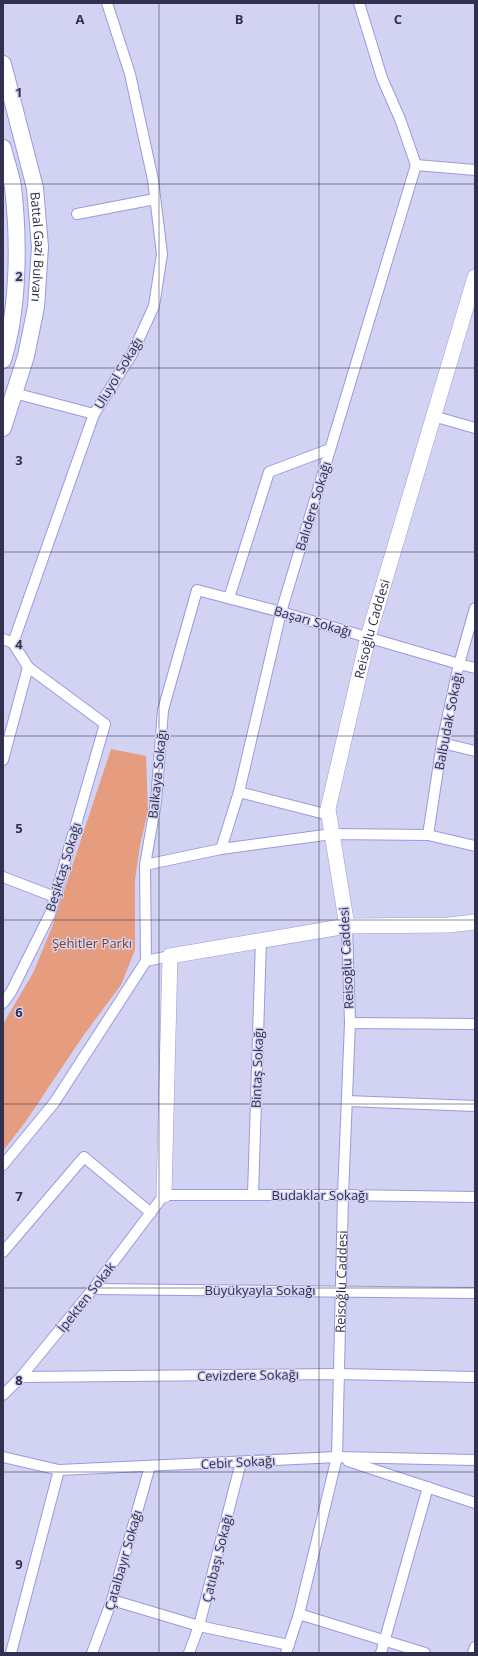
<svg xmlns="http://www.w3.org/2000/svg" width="478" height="1656" viewBox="0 0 478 1656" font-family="'Open Sans',sans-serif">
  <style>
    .green { fill: #e69c7e }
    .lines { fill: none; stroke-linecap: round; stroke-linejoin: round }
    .street-casing { stroke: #9999e2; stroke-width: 12 }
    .secondary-casing { stroke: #9999e2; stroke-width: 16 }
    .primary-casing { stroke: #9999e2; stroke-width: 18 }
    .street { stroke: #fff; stroke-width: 10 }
    .secondary { stroke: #fff; stroke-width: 15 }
    .primary { stroke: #fff; stroke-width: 16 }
    .grid { fill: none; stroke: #31304e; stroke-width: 1; stroke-opacity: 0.55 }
    .labels { text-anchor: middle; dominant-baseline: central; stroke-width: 3; stroke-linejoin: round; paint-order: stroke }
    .street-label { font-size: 13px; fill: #31304e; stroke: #d2d3f2 }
    .park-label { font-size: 13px; fill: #864122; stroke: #d2d3f2 }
    .grid-label { font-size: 13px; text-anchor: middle; font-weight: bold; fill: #31304e; stroke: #d2d3f2; stroke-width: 3; stroke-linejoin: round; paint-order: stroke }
  </style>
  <rect width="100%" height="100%" fill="#d2d3f2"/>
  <!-- green -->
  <path class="green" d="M 111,749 L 146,756 L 148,811 L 140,845 L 135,880 L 135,950 L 121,985 L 83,1036 L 26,1121 L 3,1151 L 3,1024 L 33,973 L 52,927 Z"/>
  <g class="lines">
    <!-- street casing -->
    <g class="street-casing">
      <g id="street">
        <path d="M 359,3 L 382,78 L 400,119 L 416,165"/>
        <path d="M 416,165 L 475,170"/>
        <path d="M 77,214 L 155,199"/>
        <path d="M 14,393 L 94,414"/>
        <path d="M 433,416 L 475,428"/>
        <path d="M 229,598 L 269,472 L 330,449"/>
        <path d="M 3,639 L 13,643 L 28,667 L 105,724 L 50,914 L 11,992 L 3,1003"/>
        <path d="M 13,643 L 94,414 L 132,354 L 154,306 L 162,254 L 153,180 L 130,74 L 107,3"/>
        <path d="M 442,743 L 475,751"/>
        <path d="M 3,760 L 28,667"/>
        <path d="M 239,792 L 329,815"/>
        <path d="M 428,835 L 442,743 L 459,664 L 475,608"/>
        <path d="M 221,849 L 239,792 L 281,612 L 416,165"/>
        <path d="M 145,865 L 221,849 L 332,834 L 428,835 L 475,846"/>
        <path d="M 3,877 L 55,897"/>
        <path d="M 146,961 L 145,865 L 156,802 L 163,710 L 197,590 L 281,612 L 459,664 L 475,668"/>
        <path d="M 350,1023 L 475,1024"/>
        <path d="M 347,1101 L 475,1106"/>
        <path d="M 3,1165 L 54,1103 L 146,961 L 170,956"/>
        <path d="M 253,1195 L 261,940"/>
        <path d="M 3,1252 L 84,1157 L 151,1213"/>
        <path d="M 93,1289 L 475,1293"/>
        <path d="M 21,1377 L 339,1374 L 475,1377"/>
        <path d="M 3,1395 L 21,1377 L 93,1289 L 164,1195 L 343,1195 L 475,1197"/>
        <path d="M 3,1457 L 59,1470 L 337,1457 L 475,1460"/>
        <path d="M 348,1461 L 475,1503"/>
        <path d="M 112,1600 L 199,1626 L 289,1645"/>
        <path d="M 299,1614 L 425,1653"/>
        <path d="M 11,1653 L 59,1470"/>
        <path d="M 92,1653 L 112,1600 L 150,1466"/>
        <path d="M 189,1653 L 199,1626 L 241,1462"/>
        <path id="s1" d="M 286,1653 L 299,1614 L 337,1457 L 343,1195 L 350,1023 L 347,926"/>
        <path d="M 381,1653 L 428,1487"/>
        <path d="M 473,1653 L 475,1647"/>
      </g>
    </g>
    <!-- secondary casing -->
    <g class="secondary-casing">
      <g id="secondary">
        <path id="s2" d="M 347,926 L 328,809 L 368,637 L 475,277"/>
        <path d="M 164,1195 L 170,956 L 347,926 L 449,925 L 475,922"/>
      </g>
    </g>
    <!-- primary casing -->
    <g class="primary-casing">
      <g id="primary">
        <path id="s3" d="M 3,64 L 35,188 L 40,247 L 36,307 L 26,356 L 3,428"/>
        <path d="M 3,148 C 6,161 11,174 13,187 C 19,240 19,308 3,360"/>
      </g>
    </g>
    <!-- street -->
    <use href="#street" class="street"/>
    <!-- secondary -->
    <use href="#secondary" class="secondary"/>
    <!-- primary -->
    <use href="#primary" class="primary"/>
  </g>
  <!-- grid -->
  <path class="grid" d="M 159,3 L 159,1653M 319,3 L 319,1653M 3,184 L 475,184M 3,368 L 475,368M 3,552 L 475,552M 3,736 L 475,736M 3,920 L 475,920M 3,1104 L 475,1104M 3,1288 L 475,1288M 3,1472 L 475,1472"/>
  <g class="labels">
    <!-- street labels -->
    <g class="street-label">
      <text stroke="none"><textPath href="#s3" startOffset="187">Battal Gazi Bulvarı</textPath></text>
      <text transform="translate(118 373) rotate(-59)">Uluyol Sokağı</text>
      <text transform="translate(313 506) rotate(-73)">Balıdere Sokağı</text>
      <text transform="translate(313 621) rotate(16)">Başarı Sokağı</text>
      <text stroke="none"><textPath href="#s2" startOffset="304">Reisoğlu Caddesi</textPath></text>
      <text transform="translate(448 721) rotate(-79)">Balbudak Sokağı</text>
      <text transform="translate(157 774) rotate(-84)">Balkaya Sokağı</text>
      <text transform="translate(63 867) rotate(-73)">Beşiktaş Sokağı</text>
      <text transform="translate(346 958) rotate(-93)">Reisoğlu Caddesi</text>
      <text transform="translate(257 1068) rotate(-88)">Bintaş Sokağı</text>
      <text x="320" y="1195">Budaklar Sokağı</text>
      <text stroke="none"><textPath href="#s1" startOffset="378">Reisoğlu Caddesi</textPath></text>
      <text x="260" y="1290">Büyükyayla Sokağı</text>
      <text transform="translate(86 1297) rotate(-52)">İpekten Sokak</text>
      <text transform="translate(248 1375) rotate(-1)">Cevizdere Sokağı</text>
      <text transform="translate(238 1462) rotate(-3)">Cebir Sokağı</text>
      <text transform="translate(217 1558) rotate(-76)">Çatıbaşı Sokağı</text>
      <text transform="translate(123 1560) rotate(-74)">Çatalbayır Sokağı</text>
    </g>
    <!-- park labels -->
    <g class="park-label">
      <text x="92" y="943">Şehitler Parkı</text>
    </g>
  </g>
  <g class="grid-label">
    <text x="80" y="24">A</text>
    <text x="239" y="24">B</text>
    <text x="398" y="24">C</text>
    <text x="19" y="97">1</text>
    <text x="19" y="281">2</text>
    <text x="19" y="465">3</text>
    <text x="19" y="649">4</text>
    <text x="19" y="833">5</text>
    <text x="19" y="1017">6</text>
    <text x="19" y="1201">7</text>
    <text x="19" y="1385">8</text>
    <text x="19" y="1569">9</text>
  </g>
  <!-- border -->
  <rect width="478" height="1656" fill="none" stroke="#31304e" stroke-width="8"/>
</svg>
